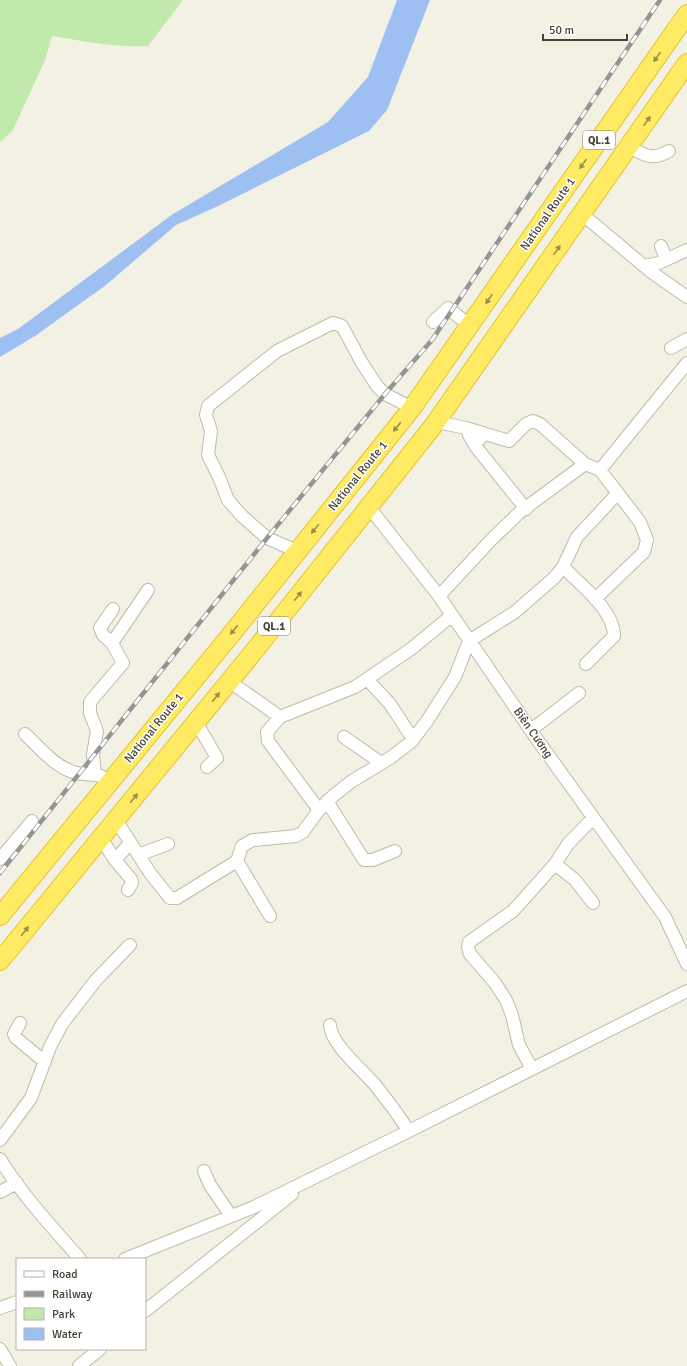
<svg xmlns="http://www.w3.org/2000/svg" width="687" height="1366" viewBox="0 0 687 1366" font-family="Signika,sans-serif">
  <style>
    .green { fill: #c1e9ac }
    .water { fill: #9ebff2 }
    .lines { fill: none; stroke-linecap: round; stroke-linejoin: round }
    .minor-casing { stroke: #bebba7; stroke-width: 14 }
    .highway-casing { stroke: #e1c430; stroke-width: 20 }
    .minor { stroke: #fff; stroke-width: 12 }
    .highway { stroke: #ffeb63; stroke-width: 18 }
    .rail-casing { stroke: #959595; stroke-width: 4.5 }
    .rail { stroke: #fff; stroke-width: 3; stroke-dasharray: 9; stroke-linecap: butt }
    .oneway { fill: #998e49 }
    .labels { text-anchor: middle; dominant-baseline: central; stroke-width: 3; stroke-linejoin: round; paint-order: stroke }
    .shield { fill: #fff; stroke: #7d7b71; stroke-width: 1 }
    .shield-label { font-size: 11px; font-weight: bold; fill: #454234 }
    .street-label { font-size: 12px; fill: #454234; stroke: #fff }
  </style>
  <rect width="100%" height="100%" fill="#f3f1e4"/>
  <!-- green -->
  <path class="green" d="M 0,0 L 183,0 L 148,46 C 115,48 84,41 52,36 L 45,60 L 13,130 L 0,142 Z"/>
  <!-- water -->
  <path class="water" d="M 397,0 L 430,0 L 387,110 L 369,131 L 216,207 L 176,225 L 106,285 L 35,336 L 0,357 L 0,338 L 18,329 L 173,214 L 328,122 L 368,77 Z"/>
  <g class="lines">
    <!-- minor casing -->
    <g class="minor-casing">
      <path id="minor" d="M 629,147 C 645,155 652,161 669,151
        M 582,214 L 650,271 L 687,297
        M 661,246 L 666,259
        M 644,266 L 659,263 L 687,250
        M 433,322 L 448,308 L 470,326
        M 671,348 L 687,339
        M 437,422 L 466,428 L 509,441 L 526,424 L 533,421 L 540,424 L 585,464
        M 480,439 L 469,435 L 476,447 L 526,509
        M 369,507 L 439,596 L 536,738 L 665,917 L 687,964
        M 297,551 L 267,538 L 242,516 L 228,500 L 219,477 L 208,455 L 211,431 L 206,415 L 208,406 L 277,351 L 333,323 L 342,326 L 362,363 L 377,386 L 385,394 L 412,408
        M 563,567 C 580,584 614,610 614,636 L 586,664
        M 439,596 L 491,540 L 520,512 L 585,464 L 600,470 L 687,363
        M 595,599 L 644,552 L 647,540 L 640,522 L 600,470
        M 112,643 L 103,635 L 100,628 L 113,609
        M 367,679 L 390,704 L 413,739
        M 229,681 L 280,717 L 355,687 L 411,649 L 451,616
        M 280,717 L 267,732 L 268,741 L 319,810
        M 196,722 L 217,758 L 207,767
        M 531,730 L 579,693
        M 25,734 C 39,747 54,766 73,772 C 82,775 92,774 101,776
        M 344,737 L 381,763
        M 95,775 L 93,755 L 97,731 L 90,713 L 90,702 L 123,663 L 112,643 L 148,590
        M 327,801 L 364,860 L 373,860 L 395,851
        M 116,820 L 150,873 L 170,898 L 177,898 L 237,861
        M 101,838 L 115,860 L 130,843
        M 138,855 L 168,844
        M 0,859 L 32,821
        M 115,860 L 131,879 L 132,883 L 128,890
        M 555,864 L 568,844 L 593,818
        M 270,916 L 237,861 L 242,846 L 253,840 L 296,836 L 303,832 L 319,810 L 333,796 L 352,781 L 390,758 L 411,742 L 427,721 L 455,677 L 469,641 L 515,612 L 554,578 L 563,567 L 577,537 L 617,494
        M 20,1023 L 14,1034 L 16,1038 L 45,1062
        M 330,1025 C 331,1045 363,1070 376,1086 C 388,1101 399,1116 409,1131
        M 532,1069 L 519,1045 L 512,1015 L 506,1000 L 495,983 L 470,954 L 468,947 L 469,942 L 513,911 L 555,864 L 575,880 L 593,903
        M 0,1140 L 31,1098 L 50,1047 L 62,1024 L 96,980 L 130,945
        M 0,1159 C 22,1195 52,1227 80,1259
        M 204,1171 L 210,1185 L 231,1216
        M 0,1192 L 17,1183
        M 125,1259 L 254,1207 L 409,1131 L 687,991
        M 0,1308 L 17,1302
        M 145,1311 L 292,1194
        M 0,1349 L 10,1366
        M 79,1366 L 100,1349"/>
    </g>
    <!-- highway casing -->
    <g class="highway-casing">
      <path id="highway" d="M 0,916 L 229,637 L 412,408 L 687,14
        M 0,961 L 251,655 L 434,425 L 687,63"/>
    </g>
    <!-- minor -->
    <use href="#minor" class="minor"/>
    <!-- highway -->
    <use href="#highway" class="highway"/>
    <!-- rail casing -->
    <g class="rail-casing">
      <path id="rail" d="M 0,873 L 267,538 L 385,394 L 432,340 L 660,0"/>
    </g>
    <!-- rail -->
    <use href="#rail" class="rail"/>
  </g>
  <!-- one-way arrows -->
  <defs><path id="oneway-solid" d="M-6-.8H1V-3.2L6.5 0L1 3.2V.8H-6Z"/></defs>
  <g class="oneway">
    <use href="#oneway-solid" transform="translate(657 57) rotate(125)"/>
    <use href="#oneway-solid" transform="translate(647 121) rotate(-55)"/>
    <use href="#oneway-solid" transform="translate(583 164) rotate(125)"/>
    <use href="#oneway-solid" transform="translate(557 250) rotate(-55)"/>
    <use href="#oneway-solid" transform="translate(489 299) rotate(125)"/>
    <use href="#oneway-solid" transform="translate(397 427) rotate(129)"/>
    <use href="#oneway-solid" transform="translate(315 529) rotate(129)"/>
    <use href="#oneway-solid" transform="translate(298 596) rotate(-51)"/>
    <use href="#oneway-solid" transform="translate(234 630) rotate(129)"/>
    <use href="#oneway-solid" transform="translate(216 697) rotate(-51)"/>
    <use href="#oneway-solid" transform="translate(134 798) rotate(-51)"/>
    <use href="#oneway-solid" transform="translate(25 931) rotate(-51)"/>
  </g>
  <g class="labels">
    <!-- shield labels -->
    <g class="shield">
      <rect x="583" y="131" width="32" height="18" rx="3"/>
      <rect x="258" y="617" width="32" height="18" rx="3"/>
    </g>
    <g class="shield-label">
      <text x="599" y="140">QL.1</text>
      <text x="274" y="626">QL.1</text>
    </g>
    <!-- street labels -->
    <g class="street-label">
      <text transform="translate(548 214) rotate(-55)">National Route 1</text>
      <text transform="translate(358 476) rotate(-51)">National Route 1</text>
      <text transform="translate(154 728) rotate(-51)">National Route 1</text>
      <text transform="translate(533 733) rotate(55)">Biên Cương</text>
    </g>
  </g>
  <!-- legend -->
  <rect x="16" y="1258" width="130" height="92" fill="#ffffff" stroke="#b5b3ae"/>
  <rect x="24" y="1271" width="20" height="6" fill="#ffffff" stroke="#b5b3ae"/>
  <text x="52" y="1278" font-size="12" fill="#454234">Road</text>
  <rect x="24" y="1291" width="20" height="6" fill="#959595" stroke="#b5b3ae"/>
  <text x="52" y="1298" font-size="12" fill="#454234">Railway</text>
  <rect x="24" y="1308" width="20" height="12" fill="#c1e9ac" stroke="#b5b3ae"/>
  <text x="52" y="1318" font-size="12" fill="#454234">Park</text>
  <rect x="24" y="1328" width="20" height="12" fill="#9ebff2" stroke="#b5b3ae"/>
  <text x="52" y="1338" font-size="12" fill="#454234">Water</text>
  <!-- scale -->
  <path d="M543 34v6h84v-6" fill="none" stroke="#454234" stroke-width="2"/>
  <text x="549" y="34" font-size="12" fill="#454234" stroke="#ffffff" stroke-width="3" paint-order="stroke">50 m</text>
</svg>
